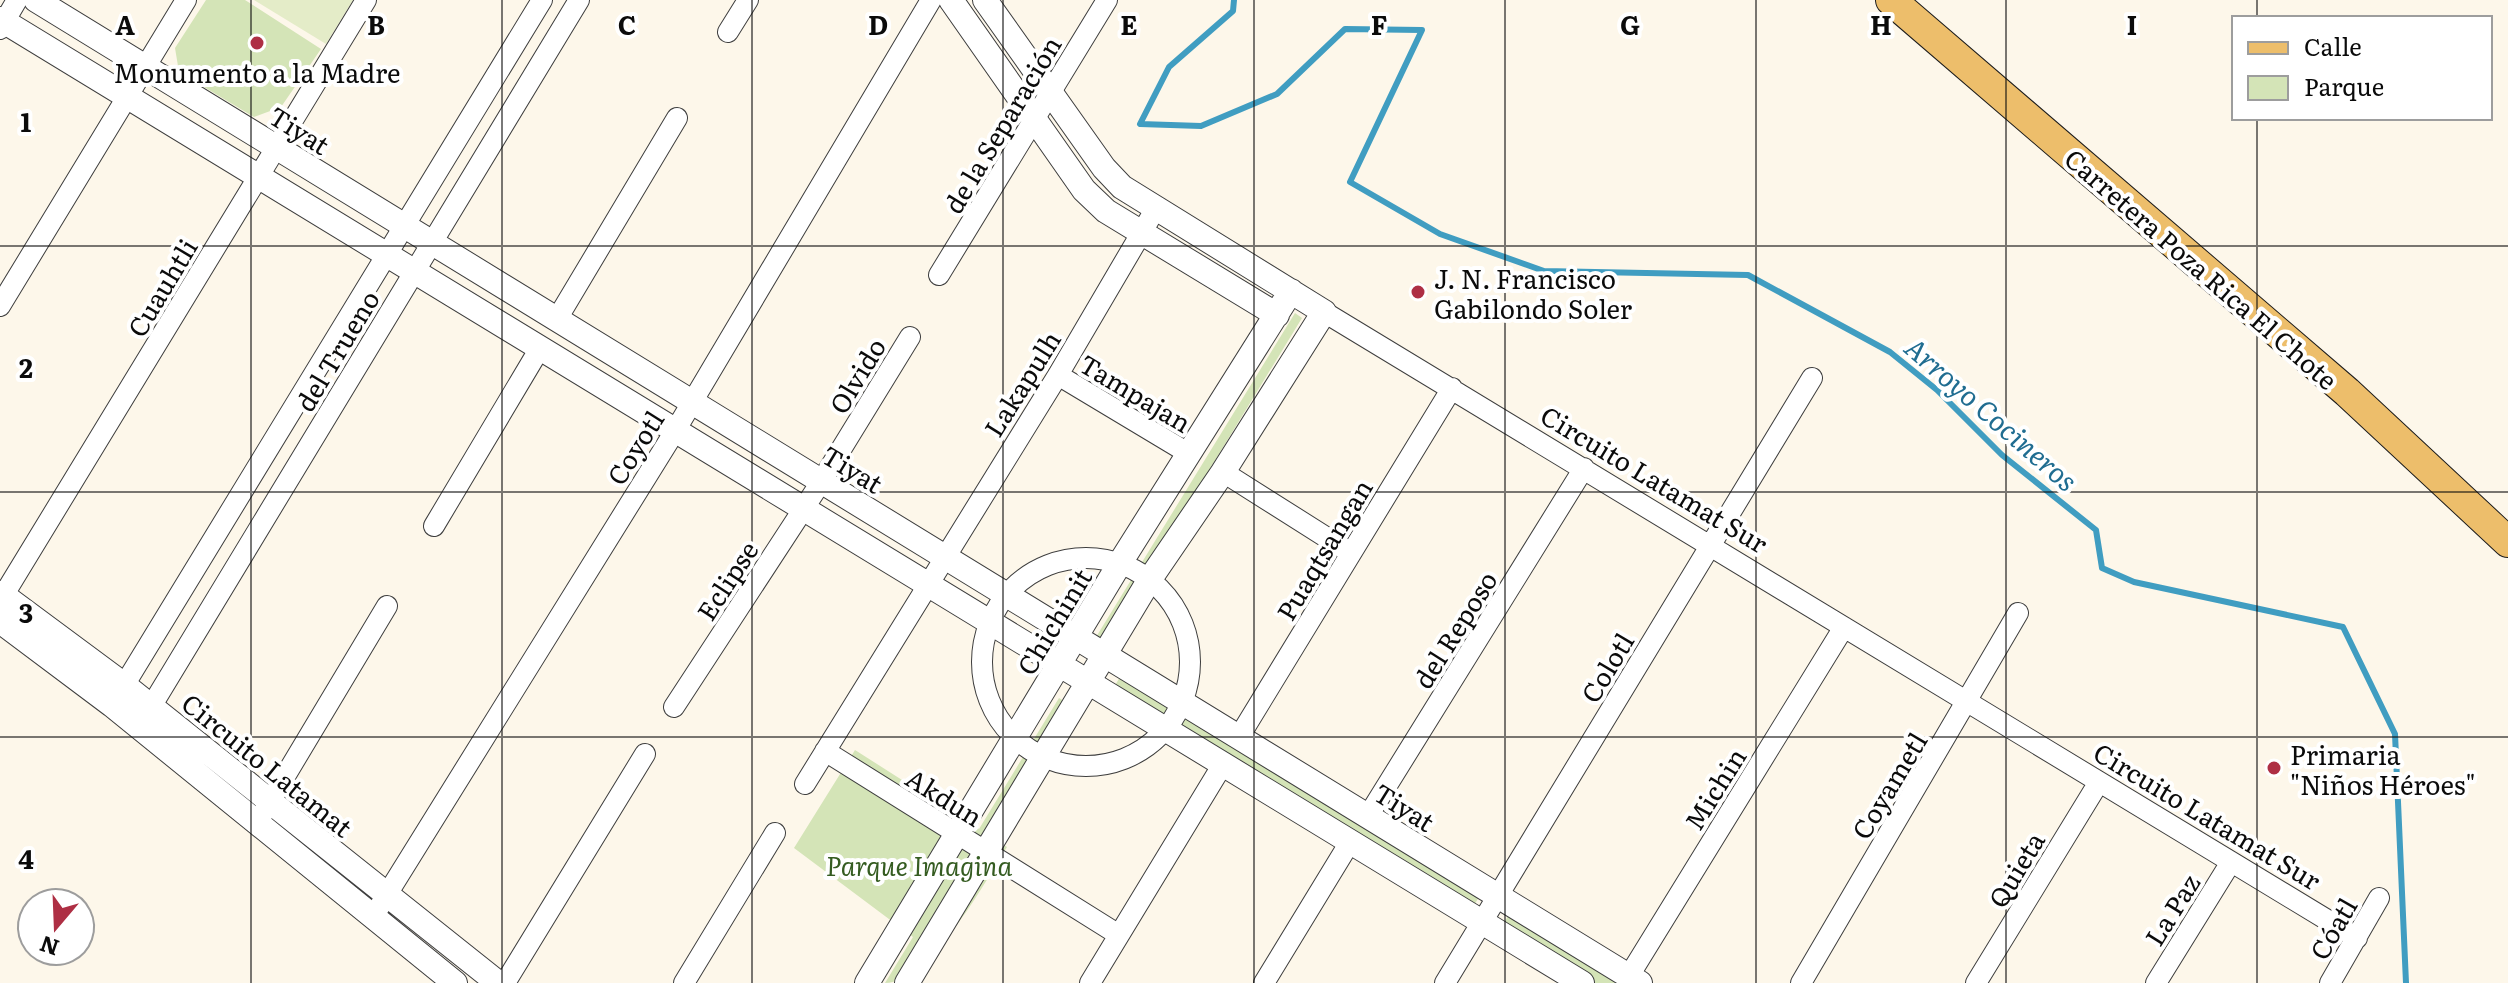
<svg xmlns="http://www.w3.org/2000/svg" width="2508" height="983" viewBox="0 0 2508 983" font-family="Literata,serif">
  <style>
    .green { fill: #d4e4b7 }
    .pitch { fill: #e4ecc8 }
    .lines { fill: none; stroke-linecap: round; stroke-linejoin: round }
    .stream { stroke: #409dc1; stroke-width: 6 }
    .minor-casing { stroke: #3e3e3e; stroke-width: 22 }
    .tertiary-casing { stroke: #3e3e3e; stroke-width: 26 }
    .primary-casing { stroke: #1c1c1c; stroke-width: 32 }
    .minor { stroke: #fff; stroke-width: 20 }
    .tertiary { stroke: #fff; stroke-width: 24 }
    .primary { stroke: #edbe6b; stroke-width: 30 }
    .grid { fill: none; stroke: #0b0b0b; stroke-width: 2; stroke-opacity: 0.55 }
    .poi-dot { fill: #ae2f44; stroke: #fff; stroke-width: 3 }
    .labels { text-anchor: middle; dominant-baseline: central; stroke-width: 8; stroke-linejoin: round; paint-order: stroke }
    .poi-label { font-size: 26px; fill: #0b0b0b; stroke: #fff; text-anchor: start }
    .street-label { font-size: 26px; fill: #0b0b0b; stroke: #fff }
    .park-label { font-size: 26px; font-style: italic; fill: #355c21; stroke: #fff }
    .water-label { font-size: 28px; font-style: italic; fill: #206d91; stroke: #fff }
    .grid-label { font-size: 26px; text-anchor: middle; font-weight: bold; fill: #0b0b0b; stroke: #fff; stroke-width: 8; stroke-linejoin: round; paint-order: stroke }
  </style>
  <rect width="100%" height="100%" fill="#fdf7ea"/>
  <!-- green -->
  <path class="green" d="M 206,0 L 245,0 L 321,49 L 281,107 L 254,117 L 179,72 L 175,48 Z
    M 1295,313 L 1302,318 L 1101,647 L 1093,642 Z
    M 1120,677 L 1479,897 L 1473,907 L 1114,687 Z
    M 1059,698 L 1067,703 L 987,834 L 1007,847 C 985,882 930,983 885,983 L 913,937 L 794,848 L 855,750 L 979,829 Z
    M 1508,916 L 1618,983 L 1595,983 L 1502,926 Z"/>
  <!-- pitch -->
  <path class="pitch" d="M 254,0 L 353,0 L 326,44 Z"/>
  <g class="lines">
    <!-- stream -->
    <path class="stream" d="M 1234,0 L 1233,11 L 1169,67 L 1140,124 L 1201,126 L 1277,94 L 1345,29 L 1422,30 L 1350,182 L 1440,234 L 1544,271 L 1748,275 L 1890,352 L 1937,390 L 2002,455 L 2096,530 L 2102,568 L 2134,582 L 2343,627 L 2395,734 L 2406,983"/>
    <!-- minor casing -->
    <g class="minor-casing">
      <path id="minor" d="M 0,29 L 17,0
        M 728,32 L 748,0
        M 939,275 L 1107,0
        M 0,306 L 186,0
        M 1324,312 L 2357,938
        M 557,319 L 677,118
        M 1058,375 L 1188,453
        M 1223,472 L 1351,553
        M 434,526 L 540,348
        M982 662a104 104 0 1 1 208 0a104 104 0 1 1-208 0Z
        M 0,601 L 366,0
        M 117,697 L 542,0
        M 674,707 L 821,482 L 910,337
        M 143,720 L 579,0
        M 1239,737 L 1452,388
        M 825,751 L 1119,935
        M 805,784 L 1058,375 L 1156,208
        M 1368,816 L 1584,468
        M 257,823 L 387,606
        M 373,917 L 675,431 L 931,0
        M 1629,976 L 1844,627
        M 505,983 L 645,754
        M 684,983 L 775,833
        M 1090,983 L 1223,764
        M 1264,983 L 1350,842
        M 1445,983 L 1812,378
        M 1801,983 L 2018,613
        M 1976,983 L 2099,782
        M 2156,983 L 2231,862
        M 2330,983 L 2379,898"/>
    </g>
    <!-- tertiary casing -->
    <g class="tertiary-casing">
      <path id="tertiary" d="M 36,0 L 1640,983
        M 951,0 L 1084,190 L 1106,211 L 1277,315
        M 0,19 L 1582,983
        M 0,593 L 124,685 L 498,983
        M 0,621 L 112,705 L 455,983
        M 867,983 L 1120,563 L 1291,291
        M 907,983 L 1150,579 L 1223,472 L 1324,312 L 1122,187 L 1104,168 L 985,0"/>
    </g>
    <!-- primary casing -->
    <g class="primary-casing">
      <path id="primary" d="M 1891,0 L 2347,392 L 2508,542"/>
    </g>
    <!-- minor -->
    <use href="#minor" class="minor"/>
    <!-- tertiary -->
    <use href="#tertiary" class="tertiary"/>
    <!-- primary -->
    <use href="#primary" class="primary"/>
  </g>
  <!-- grid -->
  <path class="grid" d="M 251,0 L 251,983M 502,0 L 502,983M 752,0 L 752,983M 1003,0 L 1003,983M 1254,0 L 1254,983M 1505,0 L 1505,983M 1756,0 L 1756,983M 2006,0 L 2006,983M 2257,0 L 2257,18M 2257,118 L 2257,983M 0,246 L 2508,246M 0,492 L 2508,492M 0,737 L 2508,737"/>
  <!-- markers -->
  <g class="poi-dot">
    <circle cx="257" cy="43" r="8"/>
    <circle cx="1418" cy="292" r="8"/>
    <circle cx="2274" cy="768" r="8"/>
  </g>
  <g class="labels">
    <!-- poi labels -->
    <g class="poi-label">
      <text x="257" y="71" text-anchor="middle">Monumento a la Madre</text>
      <text x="1434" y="277">J. N. Francisco<tspan x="1434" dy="30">Gabilondo Soler</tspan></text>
      <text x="2290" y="753">Primaria<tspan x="2290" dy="30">"Niños Héroes"</tspan></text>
    </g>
    <!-- street labels -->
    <g class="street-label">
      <text transform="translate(1001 124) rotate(-59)">de la Separación</text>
      <text transform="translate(300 129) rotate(32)">Tiyat</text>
      <text transform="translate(2202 268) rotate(41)">Carretera Poza Rica El Chote</text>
      <text transform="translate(161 287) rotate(-59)">Cuauhtli</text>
      <text transform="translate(336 350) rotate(-59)">del Trueno</text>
      <text transform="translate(856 375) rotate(-59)">Olvido</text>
      <text transform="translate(1021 383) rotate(-58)">Lakapulh</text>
      <text transform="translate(1136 392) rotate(31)">Tampajan</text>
      <text transform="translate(634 447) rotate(-58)">Coyotl</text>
      <text transform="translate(853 468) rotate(31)">Tiyat</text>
      <text transform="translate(1655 478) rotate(31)">Circuito Latamat Sur</text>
      <text transform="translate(1323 549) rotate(-59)">Puaqtsangan</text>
      <text transform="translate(726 580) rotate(-57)">Eclipse</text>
      <text transform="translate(1053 621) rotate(-59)">Chichinit</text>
      <text transform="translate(1454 629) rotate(-58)">del Reposo</text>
      <text transform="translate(1606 667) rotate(-59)">Colotl</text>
      <text transform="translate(268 764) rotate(39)">Circuito Latamat</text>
      <text transform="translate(1888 785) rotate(-59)">Coyametl</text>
      <text transform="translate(1714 788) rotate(-58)">Michin</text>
      <text transform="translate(945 796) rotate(32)">Akdun</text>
      <text transform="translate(1405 806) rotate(32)">Tiyat</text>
      <text transform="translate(2208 815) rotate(31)">Circuito Latamat Sur</text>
      <text transform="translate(2015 869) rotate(-59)">Quieta</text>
      <text transform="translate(2171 909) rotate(-58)">La Paz</text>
      <text transform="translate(2332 928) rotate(-60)">Cóatl</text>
    </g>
    <!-- park labels -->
    <g class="park-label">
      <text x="919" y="864">Parque Imagina</text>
    </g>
    <!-- water labels -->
    <g class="water-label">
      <text transform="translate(1992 413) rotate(41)">Arroyo Cocineros</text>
    </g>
  </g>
  <g class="grid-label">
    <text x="125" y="35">A</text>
    <text x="376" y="35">B</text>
    <text x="627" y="35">C</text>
    <text x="878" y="35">D</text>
    <text x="1129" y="35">E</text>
    <text x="1379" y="35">F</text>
    <text x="1630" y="35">G</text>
    <text x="1881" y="35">H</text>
    <text x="2132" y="35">I</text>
    <text x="26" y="132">1</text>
    <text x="26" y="378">2</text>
    <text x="26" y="623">3</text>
    <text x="26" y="869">4</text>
  </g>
  <!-- legend -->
  <rect x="2232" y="16" width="260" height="104" fill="#ffffff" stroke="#9d9d9d" stroke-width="2"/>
  <rect x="2248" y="42" width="40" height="12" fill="#edbe6b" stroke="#9d9d9d" stroke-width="2"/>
  <text x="2304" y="56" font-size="24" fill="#0b0b0b">Calle</text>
  <rect x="2248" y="76" width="40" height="24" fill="#d4e4b7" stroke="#9d9d9d" stroke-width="2"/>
  <text x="2304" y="96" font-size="24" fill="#0b0b0b">Parque</text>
  <!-- north arrow -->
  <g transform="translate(56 927) rotate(199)"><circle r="38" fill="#ffffff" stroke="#9d9d9d" stroke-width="2"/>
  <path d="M0-6L14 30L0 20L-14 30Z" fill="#ae2f44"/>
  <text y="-12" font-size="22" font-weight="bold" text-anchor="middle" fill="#0b0b0b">N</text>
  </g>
</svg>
